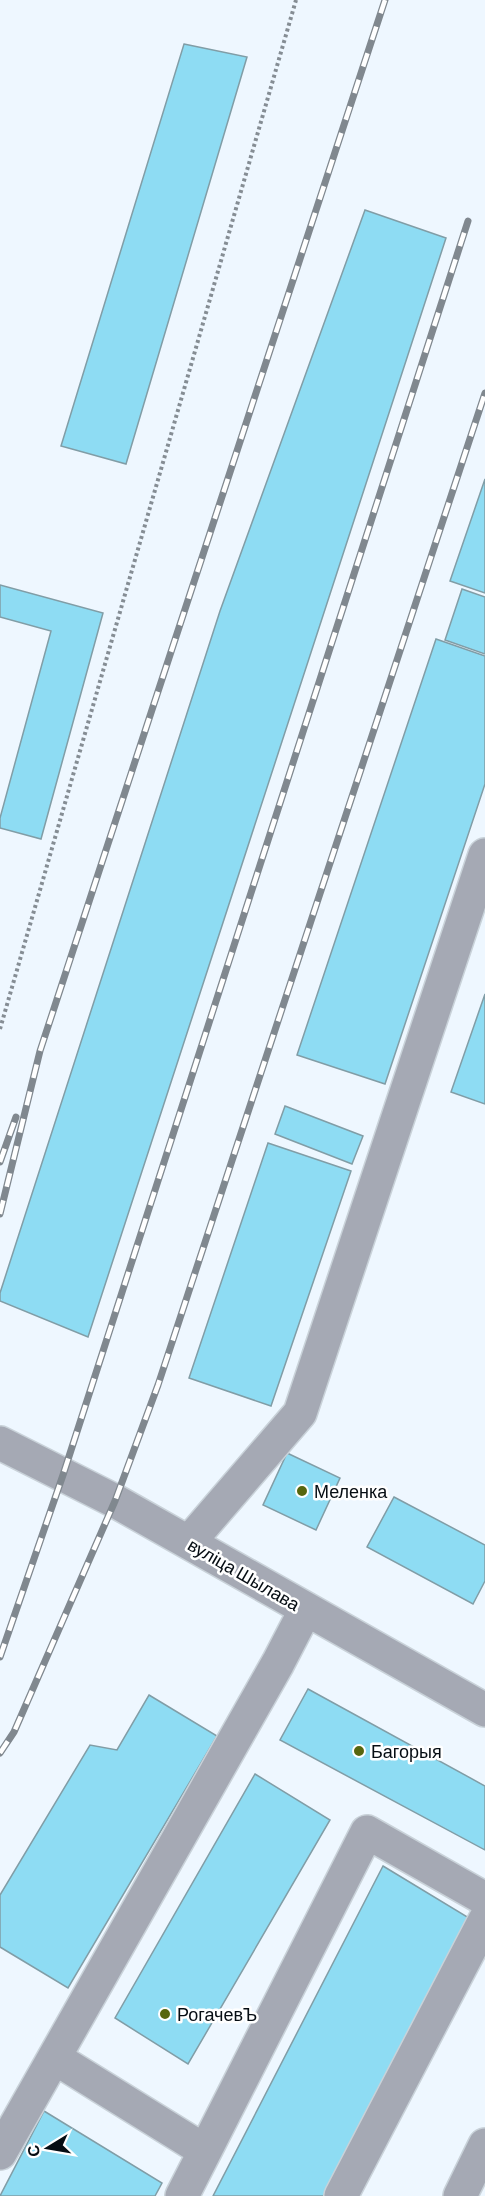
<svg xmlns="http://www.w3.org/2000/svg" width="485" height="2196" viewBox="0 0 485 2196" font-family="Barlow,sans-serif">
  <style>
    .building { fill: #8edcf3; stroke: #819da6; stroke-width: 1.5 }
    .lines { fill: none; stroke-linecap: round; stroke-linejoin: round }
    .minor-casing { stroke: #c9d2d9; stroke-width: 36 }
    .path { stroke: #858d94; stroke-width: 4; stroke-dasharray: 3 3; stroke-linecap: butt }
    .minor { stroke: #a5a9b4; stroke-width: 33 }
    .rail-casing { stroke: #80888f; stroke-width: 7 }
    .rail { stroke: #fff; stroke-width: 4.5; stroke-dasharray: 14; stroke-linecap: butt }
    .poi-dot { fill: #57660e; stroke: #fff; stroke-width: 2 }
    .labels { text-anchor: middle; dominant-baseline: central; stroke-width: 5; stroke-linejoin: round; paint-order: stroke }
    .poi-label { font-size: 18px; fill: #060d13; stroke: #fff; text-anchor: start }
    .street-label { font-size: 18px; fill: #060d13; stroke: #fff }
  </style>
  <rect width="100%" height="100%" fill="#eef7ff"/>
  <!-- building -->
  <path class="building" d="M 184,44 L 247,57 L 126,464 L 61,446 Z
    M 365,210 L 446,238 L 88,1337 L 0,1301 L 0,1293 L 220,611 Z
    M 485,479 L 485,593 L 450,581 Z
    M 0,585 L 103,613 L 41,839 L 0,828 L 0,818 L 51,631 L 0,617 Z
    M 462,589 L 485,597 L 485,654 L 445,640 Z
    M 436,639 L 485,656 L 485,784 L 385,1084 L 297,1055 Z
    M 485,994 L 485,1104 L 451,1092 Z
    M 285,1106 L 363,1136 L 352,1164 L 275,1134 Z
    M 268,1143 L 351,1171 L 271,1406 L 189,1378 Z
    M 287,1453 L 340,1478 L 316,1530 L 263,1505 Z
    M 394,1497 L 485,1545 L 485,1581 L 473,1604 L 367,1547 Z
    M 308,1689 L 485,1786 L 485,1850 L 280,1740 Z
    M 149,1695 L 217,1736 L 68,1988 L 0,1947 L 0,1895 L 90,1745 L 117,1750 Z
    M 255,1774 L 330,1820 L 188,2064 L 115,2018 Z
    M 383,1866 L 469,1918 L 327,2196 L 213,2196 Z
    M 44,2111 L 162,2183 L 155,2196 L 0,2196 Z"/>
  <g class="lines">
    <!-- minor casing -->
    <g class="minor-casing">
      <path id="minor" d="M 0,1443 L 115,1501 L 485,1710
        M 189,1542 L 300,1413 L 485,855
        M 55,2058 L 205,2151 L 367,1832 L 485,1899
        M 0,2153 L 278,1663 L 306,1609
        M 182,2196 L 205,2151
        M 341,2196 L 485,1920
        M 460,2196 L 485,2145"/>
    </g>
    <!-- path -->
    <path class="path" d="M 0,1029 L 296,0"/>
    <!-- minor -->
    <use href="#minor" class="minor"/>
    <!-- rail casing -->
    <g class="rail-casing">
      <path id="rail" d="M 0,1162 L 16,1117
        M 0,1214 L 40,1051 L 385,0
        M 0,1657 L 63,1475 L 468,221
        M 0,1753 L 14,1732 L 115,1501 L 158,1385 L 485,393"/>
    </g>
    <!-- rail -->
    <use href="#rail" class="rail"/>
  </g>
  <!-- markers -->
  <g class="poi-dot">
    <circle cx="302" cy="1491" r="6"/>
    <circle cx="359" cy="1751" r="6"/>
    <circle cx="165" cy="2014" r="6"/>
  </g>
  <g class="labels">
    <!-- poi labels -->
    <g class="poi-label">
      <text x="314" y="1491">Меленка</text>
      <text x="371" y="1751">Багорыя</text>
      <text x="177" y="2014">РогачевЪ</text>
    </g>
    <!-- street labels -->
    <g class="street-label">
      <text transform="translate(244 1574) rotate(30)">вуліца Шылава</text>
    </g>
  </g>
  <!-- north arrow -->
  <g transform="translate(48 2148) rotate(259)" stroke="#ffffff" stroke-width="4.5" paint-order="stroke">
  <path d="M0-4.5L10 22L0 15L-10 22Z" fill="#060d13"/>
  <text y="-9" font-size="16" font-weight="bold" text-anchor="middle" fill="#060d13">С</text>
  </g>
</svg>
